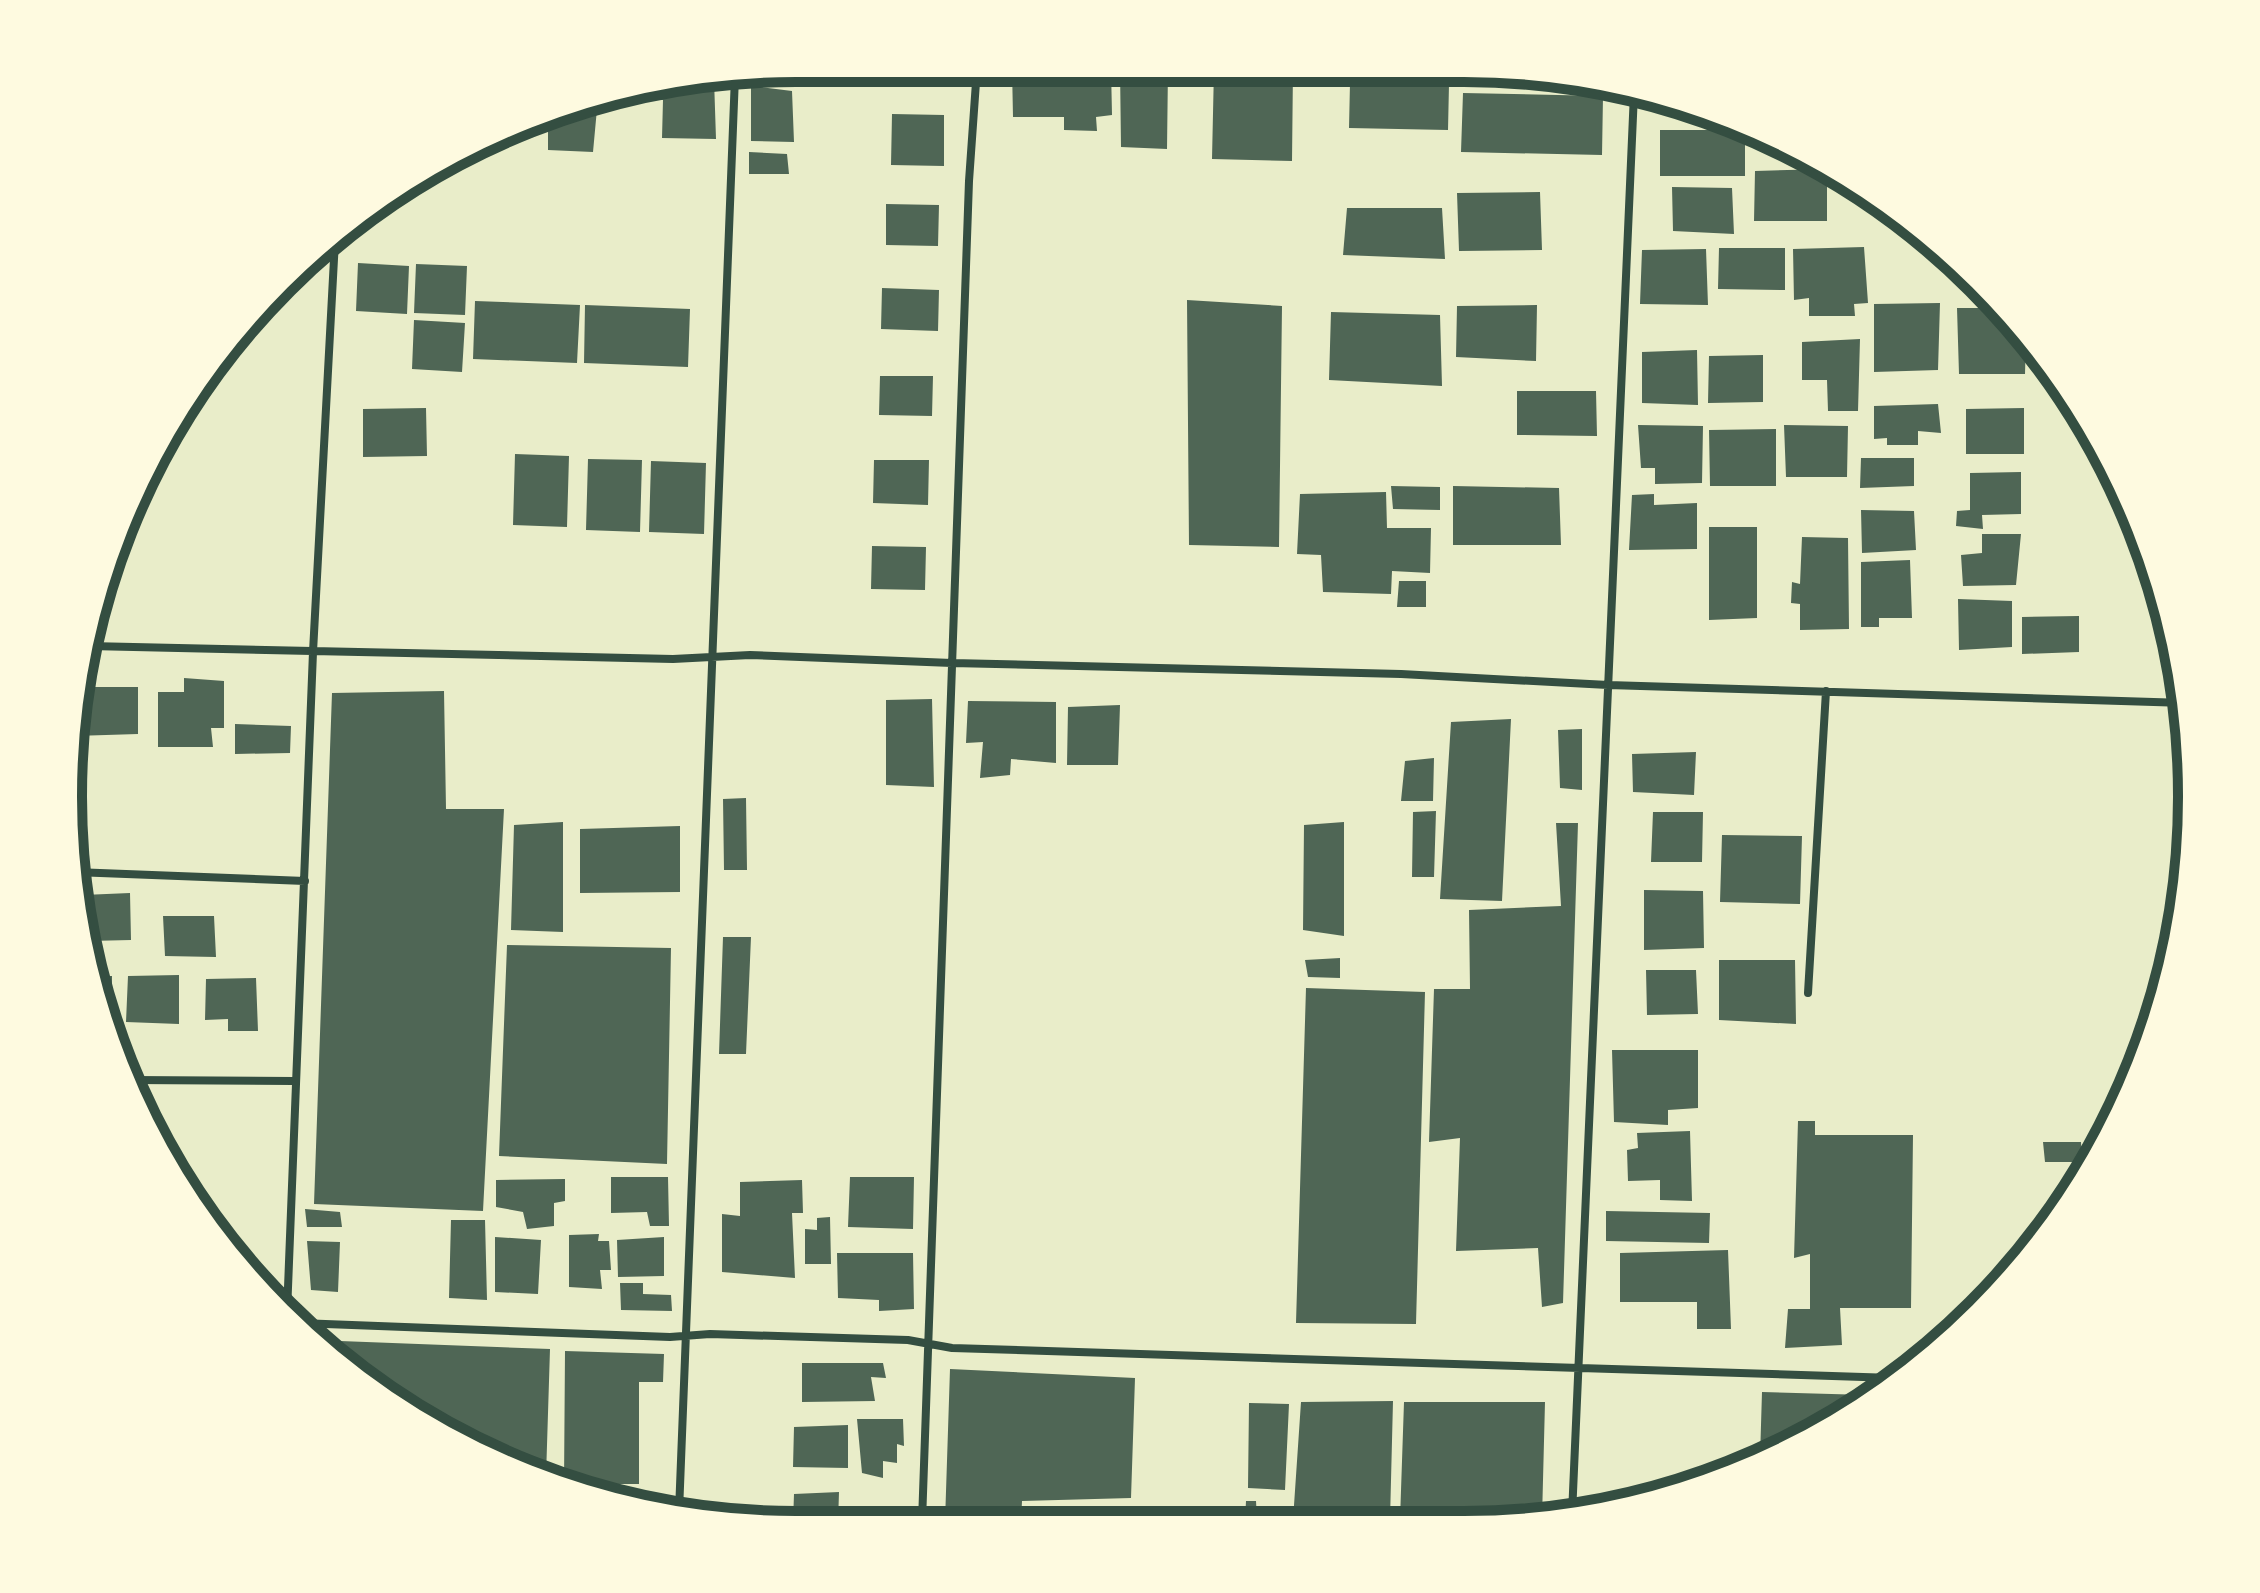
<svg xmlns="http://www.w3.org/2000/svg" width="2260" height="1593" viewBox="0 0 2260 1593" font-family="Raleway,sans-serif">
  <style>
    .building { fill: #4f6655 }
    .lines { fill: none; stroke-linecap: round; stroke-linejoin: round }
    .minor { stroke: #344e41; stroke-width: 8 }
    .rim { fill: none; stroke: #344e41; stroke-width: 10 }
  </style>
  <rect width="100%" height="100%" fill="#e9edc9"/>
  <!-- building -->
  <path class="building" d="M 889,68 L 950,68 L 949,85 L 888,83 Z
    M 1012,68 L 1111,68 L 1112,115 L 1096,117 L 1097,131 L 1064,130 L 1064,117 L 1013,117 Z
    M 1120,68 L 1168,68 L 1167,149 L 1121,147 Z
    M 1214,68 L 1293,68 L 1292,161 L 1212,159 Z
    M 787,69 L 787,79 L 757,78 L 756,73 Z
    M 714,79 L 716,139 L 662,138 L 663,100 L 598,98 L 593,152 L 548,150 L 548,120 L 608,93 Z
    M 1350,83 L 1449,84 L 1448,130 L 1349,128 Z
    M 751,86 L 792,91 L 794,142 L 751,141 Z
    M 1463,93 L 1603,96 L 1602,155 L 1461,152 Z
    M 892,114 L 944,115 L 944,166 L 891,165 Z
    M 1660,130 L 1734,130 L 1745,134 L 1745,176 L 1660,176 Z
    M 749,152 L 787,154 L 789,174 L 749,174 Z
    M 1827,169 L 1827,221 L 1754,221 L 1755,171 Z
    M 1672,187 L 1732,188 L 1734,234 L 1673,231 Z
    M 1540,192 L 1542,250 L 1459,251 L 1457,193 Z
    M 886,204 L 939,205 L 938,246 L 886,245 Z
    M 1347,208 L 1442,208 L 1445,259 L 1343,255 Z
    M 1864,247 L 1868,303 L 1854,304 L 1855,316 L 1809,316 L 1809,298 L 1794,300 L 1793,249 Z
    M 1719,248 L 1785,248 L 1785,290 L 1718,289 Z
    M 1706,249 L 1708,305 L 1640,304 L 1642,250 Z
    M 358,263 L 409,266 L 407,314 L 356,311 Z
    M 416,264 L 467,266 L 465,315 L 414,313 Z
    M 882,288 L 939,290 L 938,331 L 881,329 Z
    M 1187,300 L 1282,306 L 1279,547 L 1189,545 Z
    M 475,301 L 580,305 L 577,363 L 473,359 Z
    M 1940,303 L 1938,370 L 1874,372 L 1874,304 Z
    M 585,305 L 690,309 L 688,367 L 584,363 Z
    M 1537,305 L 1536,361 L 1456,357 L 1457,306 Z
    M 1957,308 L 2001,308 L 2011,316 L 2026,336 L 2025,374 L 1959,374 Z
    M 1331,312 L 1440,315 L 1442,386 L 1329,380 Z
    M 414,320 L 465,323 L 462,372 L 412,369 Z
    M 1860,339 L 1858,411 L 1828,411 L 1827,380 L 1802,380 L 1802,342 Z
    M 1697,350 L 1698,405 L 1642,403 L 1642,352 Z
    M 1763,355 L 1763,402 L 1708,403 L 1709,356 Z
    M 880,376 L 933,376 L 932,416 L 879,415 Z
    M 1517,391 L 1596,391 L 1597,436 L 1517,435 Z
    M 1938,404 L 1941,433 L 1918,431 L 1918,445 L 1887,445 L 1887,438 L 1874,439 L 1874,406 Z
    M 426,408 L 427,456 L 363,457 L 363,409 Z
    M 2024,408 L 2024,454 L 1966,454 L 1966,409 Z
    M 1638,425 L 1703,426 L 1702,483 L 1655,484 L 1655,468 L 1641,468 Z
    M 1784,425 L 1848,426 L 1847,477 L 1786,477 Z
    M 1776,429 L 1776,486 L 1710,486 L 1709,430 Z
    M 515,454 L 569,456 L 567,527 L 513,525 Z
    M 1861,458 L 1914,458 L 1914,486 L 1860,488 Z
    M 588,459 L 642,460 L 640,532 L 586,530 Z
    M 874,460 L 929,460 L 928,505 L 873,503 Z
    M 651,461 L 706,463 L 704,534 L 649,532 Z
    M 2021,472 L 2021,514 L 1982,515 L 1983,529 L 1956,526 L 1957,511 L 1970,510 L 1970,473 Z
    M 1391,486 L 1440,487 L 1440,510 L 1393,509 Z
    M 1453,486 L 1559,488 L 1561,545 L 1453,545 Z
    M 1386,492 L 1387,528 L 1431,528 L 1430,573 L 1392,571 L 1391,594 L 1323,592 L 1321,555 L 1297,554 L 1300,494 Z
    M 1654,494 L 1654,505 L 1697,503 L 1697,549 L 1629,550 L 1632,495 Z
    M 1861,510 L 1914,511 L 1916,550 L 1862,553 Z
    M 1709,527 L 1757,527 L 1757,618 L 1709,620 Z
    M 1982,534 L 2021,534 L 2016,585 L 1963,586 L 1961,555 L 1982,553 Z
    M 1802,537 L 1848,538 L 1849,629 L 1800,630 L 1800,604 L 1791,603 L 1792,582 L 1800,584 Z
    M 872,546 L 926,547 L 925,590 L 871,589 Z
    M 1910,560 L 1912,618 L 1879,618 L 1879,627 L 1861,627 L 1861,562 Z
    M 1399,581 L 1426,581 L 1426,607 L 1397,607 Z
    M 1958,599 L 2012,601 L 2012,647 L 1959,650 Z
    M 2079,616 L 2079,652 L 2022,654 L 2022,617 Z
    M 184,678 L 224,681 L 224,728 L 211,728 L 213,747 L 158,747 L 158,692 L 184,692 Z
    M 78,687 L 138,687 L 138,734 L 74,736 L 74,701 Z
    M 444,691 L 446,809 L 504,809 L 483,1211 L 314,1204 L 332,693 Z
    M 932,699 L 934,787 L 886,785 L 886,700 Z
    M 968,701 L 1056,702 L 1056,763 L 1011,759 L 1010,775 L 980,778 L 983,742 L 966,743 Z
    M 1120,705 L 1118,765 L 1067,765 L 1068,707 Z
    M 1511,719 L 1502,901 L 1440,899 L 1451,722 Z
    M 235,724 L 291,726 L 290,753 L 235,754 Z
    M 1582,729 L 1582,790 L 1560,788 L 1558,730 Z
    M 1696,752 L 1694,795 L 1633,792 L 1632,754 Z
    M 1434,758 L 1433,801 L 1401,801 L 1405,761 Z
    M 746,798 L 747,870 L 724,870 L 723,799 Z
    M 1436,811 L 1434,877 L 1412,877 L 1413,812 Z
    M 1653,812 L 1703,812 L 1702,862 L 1651,862 Z
    M 563,822 L 563,932 L 511,930 L 514,825 Z
    M 1344,822 L 1344,936 L 1303,930 L 1304,825 Z
    M 1556,823 L 1578,823 L 1563,1303 L 1542,1307 L 1538,1248 L 1456,1251 L 1460,1138 L 1429,1142 L 1434,989 L 1470,989 L 1469,910 L 1561,906 Z
    M 680,826 L 680,892 L 580,893 L 580,829 Z
    M 1722,835 L 1802,836 L 1800,904 L 1720,902 Z
    M 1644,890 L 1703,891 L 1704,948 L 1644,950 Z
    M 130,893 L 131,940 L 89,941 L 80,912 L 85,912 L 83,895 Z
    M 163,916 L 214,916 L 216,957 L 165,956 Z
    M 723,937 L 751,937 L 746,1054 L 719,1054 Z
    M 507,945 L 671,948 L 667,1164 L 499,1156 Z
    M 1340,958 L 1340,978 L 1308,977 L 1305,960 Z
    M 1719,960 L 1795,960 L 1796,1024 L 1719,1020 Z
    M 1646,970 L 1696,970 L 1698,1014 L 1647,1015 Z
    M 179,975 L 179,1024 L 126,1022 L 128,976 Z
    M 100,976 L 112,976 L 112,1015 Z
    M 256,978 L 258,1031 L 228,1031 L 228,1019 L 205,1020 L 206,979 Z
    M 1306,988 L 1425,992 L 1416,1324 L 1296,1323 Z
    M 1612,1050 L 1698,1050 L 1698,1108 L 1668,1110 L 1668,1125 L 1614,1122 Z
    M 1798,1121 L 1815,1121 L 1815,1135 L 1913,1135 L 1911,1308 L 1840,1308 L 1842,1345 L 1785,1348 L 1788,1309 L 1810,1309 L 1810,1254 L 1794,1258 Z
    M 1690,1131 L 1692,1201 L 1660,1200 L 1660,1180 L 1628,1181 L 1627,1150 L 1638,1148 L 1637,1133 Z
    M 2043,1142 L 2081,1142 L 2082,1162 L 2045,1162 Z
    M 611,1177 L 668,1177 L 669,1226 L 650,1226 L 647,1212 L 611,1213 Z
    M 850,1177 L 914,1177 L 913,1229 L 848,1227 Z
    M 565,1179 L 565,1201 L 554,1203 L 554,1226 L 527,1229 L 523,1212 L 496,1207 L 496,1180 Z
    M 802,1180 L 803,1213 L 792,1213 L 795,1278 L 722,1272 L 722,1214 L 740,1216 L 740,1182 Z
    M 305,1209 L 340,1212 L 342,1227 L 307,1227 Z
    M 1606,1211 L 1710,1213 L 1709,1243 L 1606,1241 Z
    M 830,1217 L 831,1264 L 805,1264 L 805,1229 L 817,1230 L 817,1218 Z
    M 451,1220 L 485,1220 L 487,1300 L 449,1298 Z
    M 599,1234 L 598,1241 L 609,1241 L 611,1270 L 600,1270 L 602,1289 L 569,1287 L 569,1235 Z
    M 495,1237 L 541,1240 L 538,1294 L 495,1292 Z
    M 664,1237 L 664,1276 L 618,1277 L 617,1240 Z
    M 307,1241 L 340,1242 L 338,1292 L 311,1290 Z
    M 1728,1250 L 1731,1329 L 1697,1329 L 1697,1302 L 1620,1302 L 1620,1253 Z
    M 837,1253 L 913,1253 L 914,1309 L 879,1311 L 879,1300 L 838,1298 Z
    M 620,1283 L 643,1283 L 643,1294 L 671,1295 L 672,1311 L 621,1310 Z
    M 340,1341 L 550,1349 L 546,1477 L 475,1450 L 353,1375 L 339,1361 Z
    M 565,1351 L 664,1354 L 663,1382 L 639,1382 L 639,1484 L 564,1484 Z
    M 802,1363 L 883,1363 L 886,1378 L 871,1377 L 875,1401 L 802,1402 Z
    M 950,1369 L 1135,1378 L 1131,1498 L 1022,1501 L 1021,1522 L 945,1522 Z
    M 1762,1392 L 1867,1395 L 1785,1450 L 1760,1458 Z
    M 1393,1401 L 1390,1520 L 1293,1520 L 1301,1402 Z
    M 1404,1402 L 1545,1402 L 1542,1519 L 1400,1520 Z
    M 1249,1403 L 1289,1404 L 1285,1490 L 1248,1488 Z
    M 857,1419 L 903,1419 L 904,1446 L 897,1444 L 897,1463 L 883,1461 L 883,1478 L 862,1473 Z
    M 848,1425 L 848,1468 L 793,1467 L 794,1427 Z
    M 839,1492 L 838,1523 L 793,1523 L 794,1494 Z
    M 651,1495 L 651,1507 L 597,1496 Z
    M 1246,1501 L 1256,1501 L 1257,1520 L 1245,1521 Z
    M 899,1510 L 898,1523 L 852,1523 L 851,1512 Z"/>
  <g class="lines">
    <!-- minor -->
    <path class="minor" d="M 89,646 L 673,659 L 750,655 L 952,663 L 1401,674 L 1608,685 L 2186,703
      M 74,872 L 305,881
      M 1808,993 L 1826,691
      M 131,1080 L 294,1081
      M 287,1313 L 313,652 L 335,240
      M 299,1323 L 670,1337 L 710,1334 L 908,1340 L 952,1348 L 1894,1378
      M 679,1512 L 735,76
      M 1572,1515 L 1634,93
      M 922,1522 L 969,181 L 977,68"/>
  </g>
  <!-- crop -->
  <path d="M0 0H2260V1593H0ZM796 82H1464A714 714 0 0 1 2178 796V797A714 714 0 0 1 1464 1511H796A714 714 0 0 1 82 797V796A714 714 0 0 1 796 82Z" fill="#fefae0" fill-rule="evenodd"/>
  <path class="rim" d="M796 82H1464A714 714 0 0 1 2178 796V797A714 714 0 0 1 1464 1511H796A714 714 0 0 1 82 797V796A714 714 0 0 1 796 82Z"/>
</svg>
